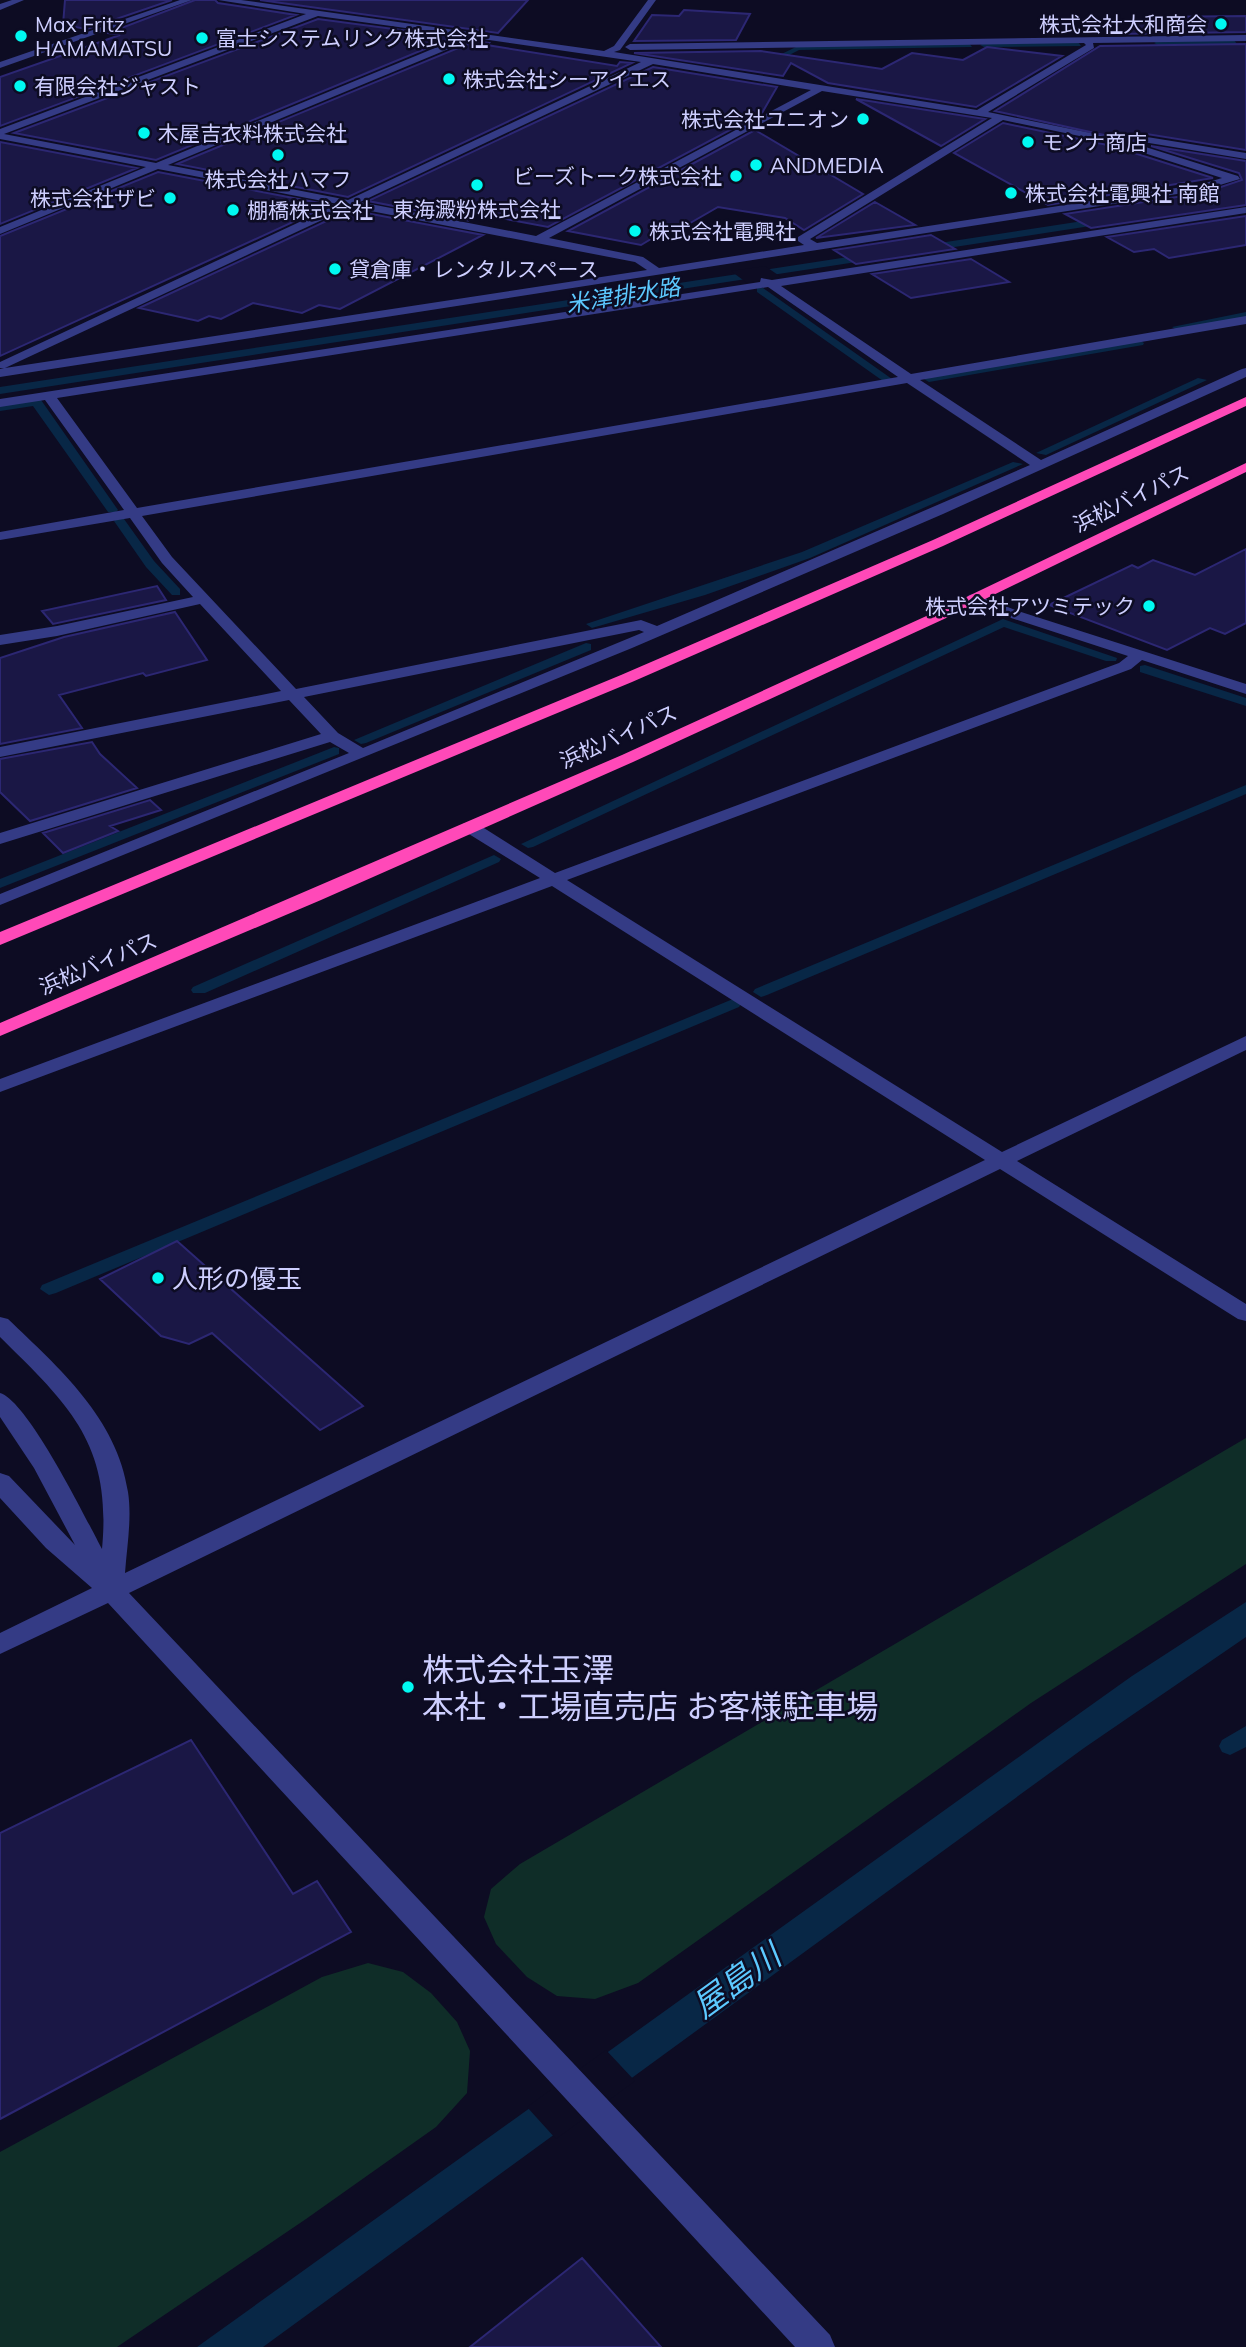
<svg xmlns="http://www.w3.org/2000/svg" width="1246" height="2347" viewBox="0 0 1246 2347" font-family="Mulish,'Noto Sans JP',sans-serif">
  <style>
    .green { fill: #0f2d28 }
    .water { fill: #082746 }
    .pier { fill: #0d0c23 }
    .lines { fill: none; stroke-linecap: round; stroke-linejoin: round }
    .stream { fill: #082746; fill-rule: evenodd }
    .building { fill: #1a1745; stroke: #2c2773; stroke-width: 2 }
    .minor { fill: #343b85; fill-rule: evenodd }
    .highway { fill: #ff49b8; fill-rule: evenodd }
    .poi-dot { fill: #00f9f1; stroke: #0d0c23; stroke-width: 2.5 }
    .labels { text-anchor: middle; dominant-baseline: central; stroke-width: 5; stroke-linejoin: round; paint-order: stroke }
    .far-poi-label { font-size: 21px; fill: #cecfff; stroke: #0d0c23; text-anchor: start }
    .far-street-label { font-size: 21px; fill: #cecfff; stroke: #0d0c23 }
    .far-water-label { font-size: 23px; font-style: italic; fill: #5cc9ff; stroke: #0d0c23 }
    .poi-label { font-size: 26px; fill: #cecfff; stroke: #0d0c23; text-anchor: start }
    .near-poi-label { font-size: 32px; fill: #cecfff; stroke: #0d0c23; text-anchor: start }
    .near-water-label { font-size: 33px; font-style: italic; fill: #5cc9ff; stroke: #0d0c23 }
  </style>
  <rect width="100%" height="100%" fill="#0d0c23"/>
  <!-- green -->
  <path class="green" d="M 1246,1438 L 1246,1564 L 1031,1703 L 638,1983 L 595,1999 L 557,1996 L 527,1977 L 496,1944 L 484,1917 L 491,1889 L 520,1864 Z
    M 368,1963 L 403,1972 L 431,1993 L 457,2022 L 470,2051 L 467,2093 L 436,2127 L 306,2219 L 117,2347 L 0,2347 L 0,2152 L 322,1977 Z"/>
  <!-- water -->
  <path class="water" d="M 1246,196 L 1246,202 L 0,394 L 0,387 Z
    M 1246,1602 L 1246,1637 L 1084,1748 L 263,2347 L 197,2347 L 1059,1728 L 1132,1676 Z"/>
  <!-- pier -->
  <path class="pier" d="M 765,266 L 781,277 L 747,283 L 731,271 Z
    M 606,2050 L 635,2081 L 556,2139 L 527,2107 Z"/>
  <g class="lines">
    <!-- stream -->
    <path class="stream" d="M 1234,40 L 1237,44 L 1158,45 L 1154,43 L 1158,41 Z
      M 1078,42 L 1081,46 L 984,47 L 980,45 L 984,43 Z
      M 969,43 L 972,47 L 799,50 L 766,67 L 759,65 L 798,46 Z
      M 757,288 L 763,288 L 892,379 L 883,381 L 757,292 Z
      M 1246,312 L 1246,318 L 1177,330 L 1172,327 Z
      M 1139,340 L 1144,343 L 1143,345 L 929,382 L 924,379 L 929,376 Z
      M 1198,378 L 1207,380 L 1046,455 L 1036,453 Z
      M 36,399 L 41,400 L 118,510 L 116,512 L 108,512 L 33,406 L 0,411 L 0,405 Z
      M 1013,462 L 1023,464 L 810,558 L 705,595 L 592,628 L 586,624 L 802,552 Z
      M 116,519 L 124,519 L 154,561 L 180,589 L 180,595 L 172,595 L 146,567 L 114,521 Z
      M 1003,619 L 1117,658 L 1116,661 L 1106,661 L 1004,627 L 533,847 L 528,848 L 521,844 Z
      M 586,643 L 591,644 L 591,650 L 366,743 L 361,744 L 354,740 Z
      M 1145,665 L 1246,698 L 1246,706 L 1140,672 L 1140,666 Z
      M 334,747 L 339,748 L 339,754 L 0,888 L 0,879 Z
      M 1246,785 L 1246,794 L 767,995 L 761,997 L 753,992 L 755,989 Z
      M 494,855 L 501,859 L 499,862 L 205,993 L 193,993 L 191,990 L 193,987 Z
      M 733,999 L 741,1004 L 739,1007 L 56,1293 L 49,1295 L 40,1289 L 42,1285 Z
      M 1246,1726 L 1246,1747 L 1230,1755 L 1222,1752 L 1219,1746 L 1222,1740 Z"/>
  </g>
  <!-- building -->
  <path class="building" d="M 65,0 L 172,0 L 87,29 L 63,25 Z
    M 195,0 L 215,0 L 218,3 L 296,15 L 0,126 L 0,77 L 120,35 L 108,33 Z
    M 260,0 L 528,0 L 498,33 Z
    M 684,10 L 750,14 L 736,40 L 634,41 L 652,15 L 679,16 Z
    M 1246,16 L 1246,32 L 1119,34 L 1148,17 Z
    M 318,19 L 454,37 L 156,160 L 14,133 Z
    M 475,41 L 489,43 L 487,45 L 617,66 L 620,62 L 632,63 L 348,197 L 177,164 Z
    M 1246,44 L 1246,150 L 1147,134 L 1141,138 L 1140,143 L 995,111 L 1100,46 Z
    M 987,47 L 1062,56 L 976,107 L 828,83 L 791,63 L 783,76 L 634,53 L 761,51 L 882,69 L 912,53 L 963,60 Z
    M 653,67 L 777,87 L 762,113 L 548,227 L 453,209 L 466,220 L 368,201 Z
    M 856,99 L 985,119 L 941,146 Z
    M 1003,123 L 1112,146 L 1213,178 L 1048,205 L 954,153 Z
    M 755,130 L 863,194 L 804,230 L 785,218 L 718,207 L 685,226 L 676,224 L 641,245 L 568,231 Z
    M 0,142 L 137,168 L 0,224 Z
    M 1151,146 L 1246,161 L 1246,205 L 1091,228 L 1065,214 L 1203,193 L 1242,180 L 1239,173 Z
    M 158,172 L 330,205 L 0,356 L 0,236 Z
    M 875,202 L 915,225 L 816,238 Z
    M 350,210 L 483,235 L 340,309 L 319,305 L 302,313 L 253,303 L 221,319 L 209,316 L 198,321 L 139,308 Z
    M 1246,216 L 1246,245 L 1169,258 L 1154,249 L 1134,252 L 1107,237 Z
    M 931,235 L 955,249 L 856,264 L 834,250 Z
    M 971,259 L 1009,282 L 911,298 L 872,274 Z
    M 1246,549 L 1246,623 L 1225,634 L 1210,628 L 1167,650 L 1049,605 L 1132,565 L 1138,568 L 1153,560 L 1195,575 Z
    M 157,586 L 166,600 L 53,624 L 42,611 Z
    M 175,612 L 207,660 L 146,676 L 143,673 L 59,695 L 82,728 L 0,744 L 0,658 L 64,637 Z
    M 92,742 L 100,754 L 137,788 L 30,821 L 0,792 L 0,759 Z
    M 150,800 L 161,810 L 110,826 L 118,831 L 63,853 L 43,833 Z
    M 177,1241 L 363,1406 L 320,1430 L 212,1333 L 189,1344 L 161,1336 L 100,1279 Z
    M 191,1740 L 293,1894 L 317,1881 L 351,1932 L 0,2119 L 0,1833 Z
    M 582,2258 L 661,2347 L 470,2347 Z"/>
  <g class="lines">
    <!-- minor -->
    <path class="minor" d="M 12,0 L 24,0 L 0,10 L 0,4 Z
      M 180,0 L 192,0 L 0,68 L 0,62 Z
      M 218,0 L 241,0 L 604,51 L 614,46 L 648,0 L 656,0 L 620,50 L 614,52 L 977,110 L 1086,45 L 1084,43 L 630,50 L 625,47 L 630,44 L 1246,35 L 1246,41 L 1093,43 L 1094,48 L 988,112 L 1120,139 L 1238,176 L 1240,179 L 1203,190 L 0,377 L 0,369 L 4,369 L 0,368 L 0,362 L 338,204 L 158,169 L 0,234 L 0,227 L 146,167 L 0,139 L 0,129 L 306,14 ZM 318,16 L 464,36 L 156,163 L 4,134 ZM 475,38 L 641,62 L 348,200 L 168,165 ZM 653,64 L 811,90 L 536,236 L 360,202 ZM 822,91 L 992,118 L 798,237 L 798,241 L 804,245 L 659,268 L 643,257 L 549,238 ZM 1003,120 L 1113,143 L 1222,178 L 1202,184 L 817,243 L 810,239 ZM 350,207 L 635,262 L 647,270 L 5,368 Z
      M 1147,137 L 1246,153 L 1246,159 L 1143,142 L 1142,140 Z
      M 1246,207 L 1246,213 L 781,286 L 911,374 L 1246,316 L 1246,324 L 920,380 L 1041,460 L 1242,369 L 1246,368 L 1246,377 L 943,514 L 632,648 L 0,905 L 0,894 L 349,753 L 330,742 L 0,844 L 0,833 L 321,734 L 289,700 L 0,757 L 0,747 L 281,691 L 200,604 L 57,636 L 0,645 L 0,635 L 57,626 L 193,597 L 162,563 L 130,518 L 0,540 L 0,532 L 124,510 L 45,400 L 0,407 L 0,399 L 760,282 L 761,278 L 772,280 ZM 768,287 L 898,377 L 137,508 L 57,398 ZM 907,383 L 1030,465 L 657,626 L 641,620 L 296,689 L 172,557 L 142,516 ZM 639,630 L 644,632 L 363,748 L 338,733 L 304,697 Z
      M 974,594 L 1018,611 L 1246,684 L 1246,694 L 1142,660 L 1131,669 L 567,880 L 1002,1152 L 1246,1036 L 1246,1050 L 1017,1161 L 1246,1304 L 1246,1321 L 1238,1319 L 1000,1169 L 129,1593 L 830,2335 L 835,2347 L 795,2347 L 108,1603 L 0,1654 L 0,1633 L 92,1588 L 46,1548 L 0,1498 L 0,1473 L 9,1476 L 75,1545 L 34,1468 L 0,1417 L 0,1393 C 28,1401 86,1519 102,1549 C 112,1444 70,1406 0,1337 L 0,1317 L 8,1319 C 59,1368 117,1418 128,1492 C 132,1518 127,1546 125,1573 L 985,1160 L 552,886 L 0,1092 L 0,1079 L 540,878 L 464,831 L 461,827 L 464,823 L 476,823 L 555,873 L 1119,663 L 1128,656 L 1008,617 L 969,601 L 967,598 L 969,595 Z"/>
    <!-- highway -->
    <path class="highway" d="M 1246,397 L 1246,406 L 943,546 L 632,682 L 0,945 L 0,932 L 621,675 L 933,540 Z
      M 1246,463 L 1246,472 L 944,619 L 633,762 L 321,900 L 0,1036 L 0,1023 L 622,755 L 933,613 Z"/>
  </g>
  <!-- markers -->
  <g class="poi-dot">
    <circle cx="1221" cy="24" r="7"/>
    <circle cx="21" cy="36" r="7"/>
    <circle cx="202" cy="38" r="7"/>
    <circle cx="449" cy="79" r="7"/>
    <circle cx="20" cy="86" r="7"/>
    <circle cx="863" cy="119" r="7"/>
    <circle cx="144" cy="133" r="7"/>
    <circle cx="1028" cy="142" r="7"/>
    <circle cx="278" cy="155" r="7"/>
    <circle cx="756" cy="165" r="7"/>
    <circle cx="736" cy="176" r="7"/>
    <circle cx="477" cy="185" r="7"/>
    <circle cx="1011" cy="193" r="7"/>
    <circle cx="170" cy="198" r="7"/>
    <circle cx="233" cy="210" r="7"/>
    <circle cx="635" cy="231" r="7"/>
    <circle cx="335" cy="269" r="7"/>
    <circle cx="1149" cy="606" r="7"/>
    <circle cx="158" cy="1278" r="7"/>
    <circle cx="408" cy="1687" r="7"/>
  </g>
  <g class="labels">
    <!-- far-poi labels -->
    <g class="far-poi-label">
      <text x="35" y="24">Max Fritz<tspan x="35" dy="24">HAMAMATSU</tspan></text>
      <text x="1207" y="24" text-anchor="end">株式会社大和商会</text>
      <text x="216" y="38">富士システムリンク株式会社</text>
      <text x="463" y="79">株式会社シーアイエス</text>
      <text x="34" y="86">有限会社ジャスト</text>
      <text x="849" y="119" text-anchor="end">株式会社ユニオン</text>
      <text x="158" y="133">木屋吉衣料株式会社</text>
      <text x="1042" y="142">モンナ商店</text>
      <text x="770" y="165">ANDMEDIA</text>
      <text x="722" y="176" text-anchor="end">ビーズトーク株式会社</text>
      <text x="278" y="179" text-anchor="middle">株式会社ハマフ</text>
      <text x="1025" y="193">株式会社電興社 南館</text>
      <text x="156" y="198" text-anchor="end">株式会社ザビ</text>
      <text x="477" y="209" text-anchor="middle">東海澱粉株式会社</text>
      <text x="247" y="210">棚橋株式会社</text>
      <text x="649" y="231">株式会社電興社</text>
      <text x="349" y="269">貸倉庫・レンタルスペース</text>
      <text x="1135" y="606" text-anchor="end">株式会社アツミテック</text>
    </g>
    <!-- far-street labels -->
    <g class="far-street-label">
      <text transform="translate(1131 498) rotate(-26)">浜松バイパス</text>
      <text transform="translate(618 736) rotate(-24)">浜松バイパス</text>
      <text transform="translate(98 963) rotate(-23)">浜松バイパス</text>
    </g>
    <!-- far-water labels -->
    <g class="far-water-label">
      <text transform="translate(623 295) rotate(-9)">米津排水路</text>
    </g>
    <!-- poi labels -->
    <g class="poi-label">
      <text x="172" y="1278">人形の優玉</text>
    </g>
    <!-- near-poi labels -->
    <g class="near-poi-label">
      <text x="422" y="1669">株式会社玉澤<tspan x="422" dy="37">本社・工場直売店 お客様駐車場</tspan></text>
    </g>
    <!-- near-water labels -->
    <g class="near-water-label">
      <text transform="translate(736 1980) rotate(-36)">屋島川</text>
    </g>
  </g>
</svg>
